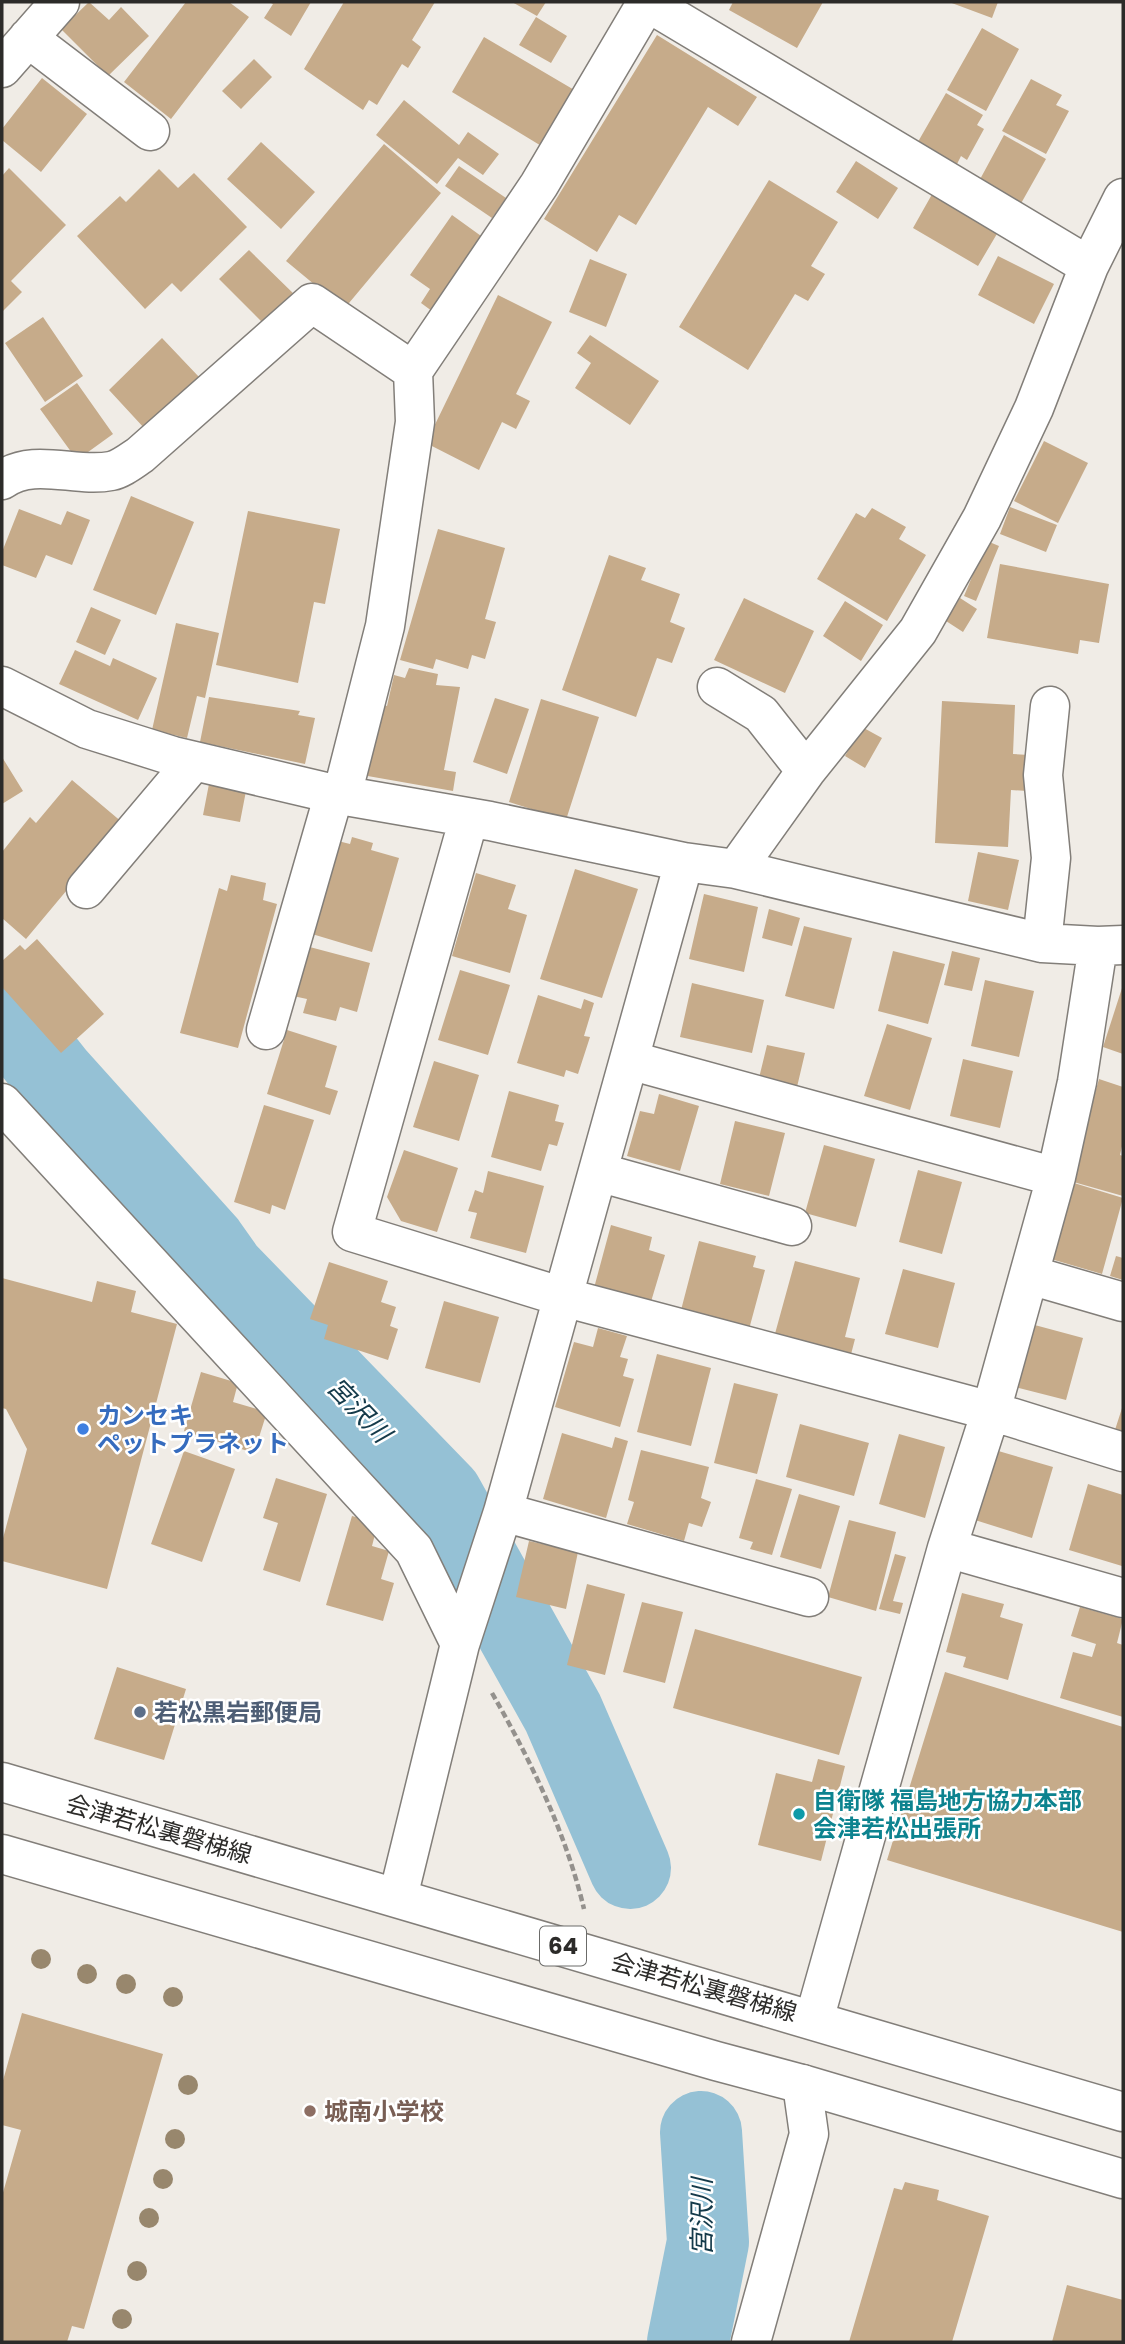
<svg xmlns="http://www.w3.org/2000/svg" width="1125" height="2344" viewBox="0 0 1125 2344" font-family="Poppins,'Noto Sans JP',sans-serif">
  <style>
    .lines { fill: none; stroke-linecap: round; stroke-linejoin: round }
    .river { stroke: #95c1d5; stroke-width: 82 }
    .building { fill: #c6ab8a }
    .minor-casing { stroke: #827e79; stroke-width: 41 }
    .major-casing { stroke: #827e79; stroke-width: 41 }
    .path { stroke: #94918d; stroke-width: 4.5; stroke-dasharray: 7 3.5; stroke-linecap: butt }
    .minor { stroke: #fff; stroke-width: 38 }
    .major { stroke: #fff; stroke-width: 38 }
    .tree { fill: #98876d }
    .shop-dot { fill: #3f7fe0; stroke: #fff; stroke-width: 2.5 }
    .service-dot { fill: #5c6f8a; stroke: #fff; stroke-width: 2.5 }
    .culture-dot { fill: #0f9aa8; stroke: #fff; stroke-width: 2.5 }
    .education-dot { fill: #8d6e63; stroke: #fff; stroke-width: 2.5 }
    .labels { text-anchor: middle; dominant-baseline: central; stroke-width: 5; stroke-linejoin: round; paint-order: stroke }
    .shield { fill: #fff; stroke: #6b6b69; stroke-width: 2 }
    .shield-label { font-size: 23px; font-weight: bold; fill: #2c2b29 }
    .shop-label { font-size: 24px; font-weight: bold; fill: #366cbe; stroke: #fff; text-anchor: start }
    .service-label { font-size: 24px; font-weight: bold; fill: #4e5e75; stroke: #fff; text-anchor: start }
    .culture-label { font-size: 24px; font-weight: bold; fill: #0d838f; stroke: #fff; text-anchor: start }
    .street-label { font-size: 24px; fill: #2c2b29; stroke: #fff }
    .education-label { font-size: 24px; font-weight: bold; fill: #785e54; stroke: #fff; text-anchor: start }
    .water-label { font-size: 26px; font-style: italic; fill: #143a4a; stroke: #fff }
  </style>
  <rect width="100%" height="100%" fill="#f0ece6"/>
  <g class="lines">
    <!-- river -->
    <path class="river" d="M 2,1010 L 55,1077 L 206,1245 L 225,1272 L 442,1496 L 563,1713 L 630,1868
      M 688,2342 L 708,2242 L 701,2132"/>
  </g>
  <!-- building -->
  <path class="building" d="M 89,2 L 109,20 L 121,7 L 149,36 L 108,76 L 61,29 Z
    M 186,2 L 229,2 L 249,17 L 171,119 L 124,82 Z
    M 269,2 L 311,2 L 291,36 L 264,18 L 273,4 Z
    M 344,2 L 435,2 L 412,40 L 421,47 L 408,68 L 402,64 L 377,105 L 369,100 L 363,110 L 304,69 Z
    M 512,2 L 546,2 L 537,16 Z
    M 733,2 L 823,2 L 797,48 L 729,10 Z
    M 949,2 L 998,2 L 992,18 Z
    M 536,17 L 567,36 L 551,63 L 519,45 Z
    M 982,28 L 1019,49 L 986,111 L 947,90 Z
    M 657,35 L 757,97 L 738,126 L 708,107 L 636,225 L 619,215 L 597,252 L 544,219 Z
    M 484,37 L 576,91 L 543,147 L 452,92 Z
    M 254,59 L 272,77 L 241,109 L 222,91 Z
    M 42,78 L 87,114 L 41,172 L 2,140 L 2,129 Z
    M 1031,79 L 1062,95 L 1056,105 L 1069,111 L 1046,154 L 1002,131 Z
    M 946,93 L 983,115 L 977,125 L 984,129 L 967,160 L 961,156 L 954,170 L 915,147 Z
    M 404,100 L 459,145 L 468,132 L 499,154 L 483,175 L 458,158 L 437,184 L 376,135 Z
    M 1004,135 L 1046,159 L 1019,207 L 978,183 Z
    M 261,142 L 315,192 L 281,229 L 227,179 Z
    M 384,144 L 441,193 L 344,309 L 286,261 Z
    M 856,161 L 898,188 L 878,219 L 836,192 Z
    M 459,166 L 506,198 L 492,218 L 445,186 Z
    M 9,168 L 66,225 L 11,281 L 22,292 L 2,312 L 2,176 Z
    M 159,169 L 178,188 L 194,173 L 247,227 L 181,292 L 172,283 L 145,309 L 77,236 L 120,196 L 126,202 Z
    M 769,180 L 838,222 L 811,266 L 825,274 L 808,301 L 795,294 L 748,370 L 679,327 Z
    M 935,189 L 1001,227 L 978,266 L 913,228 Z
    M 452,215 L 488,241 L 436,314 L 421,303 L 430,289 L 410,275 Z
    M 249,250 L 298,298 L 268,328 L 219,279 Z
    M 998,256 L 1054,284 L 1034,324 L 978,295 Z
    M 590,259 L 627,274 L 606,327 L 569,312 Z
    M 498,295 L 552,322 L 516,394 L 530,401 L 516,429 L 502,422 L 479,470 L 426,443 Z
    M 43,317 L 83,376 L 45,402 L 5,343 Z
    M 590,335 L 659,381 L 630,425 L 575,388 L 591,363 L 577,353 Z
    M 162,338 L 199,377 L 145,429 L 109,390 Z
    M 77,383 L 113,434 L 77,460 L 40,409 Z
    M 1044,441 L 1088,463 L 1058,523 L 1014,501 Z
    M 131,496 L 194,522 L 156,615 L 93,590 Z
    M 1010,507 L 1057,525 L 1046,552 L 1000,534 Z
    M 872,508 L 906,527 L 899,539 L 926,555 L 887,621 L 817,579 L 856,513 L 865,518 Z
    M 19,509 L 61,525 L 67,511 L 90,520 L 72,565 L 46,555 L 36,578 L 2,565 L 2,552 Z
    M 248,511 L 340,529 L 325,604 L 314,602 L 298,683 L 216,665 Z
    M 438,529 L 505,548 L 485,619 L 496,622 L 485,659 L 472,655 L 468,669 L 436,659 L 433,669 L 400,660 Z
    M 987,541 L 999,546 L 976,601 L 964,596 Z
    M 609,555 L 646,568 L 641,580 L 680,594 L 670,622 L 685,628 L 672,663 L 657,658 L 636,717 L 562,690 Z
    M 1000,564 L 1109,584 L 1099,643 L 1080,640 L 1078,654 L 987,638 Z
    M 744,598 L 814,631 L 785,693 L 714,660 Z
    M 960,598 L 977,609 L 963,632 L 946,621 Z
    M 845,601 L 883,625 L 861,661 L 823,636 Z
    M 91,607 L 121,620 L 105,655 L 76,642 Z
    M 176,623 L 219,633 L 205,698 L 197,696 L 187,738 L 152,730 Z
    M 75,650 L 110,666 L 113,658 L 157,678 L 138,720 L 59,684 Z
    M 409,668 L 438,674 L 436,685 L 460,687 L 444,770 L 456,772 L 453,791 L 362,775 L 380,703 L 387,706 L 394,675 L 405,678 Z
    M 209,697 L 300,711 L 298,715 L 315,718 L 305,764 L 200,742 Z
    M 495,698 L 529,709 L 507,774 L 473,762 Z
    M 541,699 L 599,717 L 566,820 L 509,802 Z
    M 942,701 L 1015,705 L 1013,754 L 1029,755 L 1028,791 L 1011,790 L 1008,847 L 935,843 Z
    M 862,727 L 882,738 L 865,768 L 845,756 Z
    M 2,757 L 23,791 L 2,804 Z
    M 72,780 L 123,823 L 26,939 L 2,918 L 2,852 L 30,817 L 36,823 Z
    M 209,784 L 246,791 L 240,822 L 203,815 Z
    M 352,837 L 373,843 L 371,850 L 399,858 L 372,952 L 312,934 L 338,841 L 350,844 Z
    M 978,852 L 1019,860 L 1008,910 L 968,901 Z
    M 575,869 L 638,889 L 602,998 L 540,979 Z
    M 476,873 L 516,885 L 508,909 L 527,915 L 510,973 L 452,956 Z
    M 231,875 L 266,883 L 263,900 L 277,904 L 238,1048 L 180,1033 L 219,888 L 227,891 Z
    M 704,894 L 758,907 L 744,972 L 689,959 Z
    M 769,909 L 800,918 L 792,946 L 762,938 Z
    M 804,926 L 852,938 L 834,1009 L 785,996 Z
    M 37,939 L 104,1014 L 61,1053 L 2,987 L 2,961 L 20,945 L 25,950 Z
    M 306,946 L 370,963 L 357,1012 L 340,1007 L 336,1021 L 303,1013 L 307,999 L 293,996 Z
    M 893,951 L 945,964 L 928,1024 L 878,1011 Z
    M 952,951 L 980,958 L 972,991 L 944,985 Z
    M 460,970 L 510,985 L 488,1055 L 438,1040 Z
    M 985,980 L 1034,991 L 1019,1057 L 971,1046 Z
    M 692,983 L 764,1000 L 752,1053 L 680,1037 Z
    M 1123,985 L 1123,1054 L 1103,1047 Z
    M 538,995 L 581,1009 L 584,999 L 594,1003 L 584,1036 L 590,1037 L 578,1074 L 566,1070 L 564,1077 L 517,1063 Z
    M 887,1024 L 932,1038 L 910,1110 L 864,1096 Z
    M 287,1030 L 337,1046 L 325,1087 L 338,1091 L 330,1115 L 267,1094 Z
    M 767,1045 L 805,1053 L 797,1087 L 759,1078 Z
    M 963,1059 L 1013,1071 L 1000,1128 L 950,1116 Z
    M 434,1061 L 479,1075 L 459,1141 L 413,1127 Z
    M 1099,1079 L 1123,1087 L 1123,1142 L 1120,1155 L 1123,1156 L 1123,1196 L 1070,1181 Z
    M 509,1091 L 559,1105 L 555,1121 L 564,1123 L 557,1146 L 549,1144 L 541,1171 L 491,1157 Z
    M 659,1094 L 699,1106 L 680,1171 L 627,1156 L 640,1111 L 654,1114 Z
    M 264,1105 L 314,1120 L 285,1210 L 272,1205 L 270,1214 L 234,1202 Z
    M 735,1121 L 785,1133 L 769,1196 L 720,1184 Z
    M 824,1145 L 875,1159 L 856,1227 L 805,1213 Z
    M 404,1150 L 458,1168 L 437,1232 L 401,1221 L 387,1197 Z
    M 918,1170 L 962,1182 L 942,1254 L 899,1242 Z
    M 488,1171 L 544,1186 L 526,1253 L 470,1238 L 477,1213 L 468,1211 L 475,1190 L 483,1193 Z
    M 1074,1183 L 1123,1198 L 1102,1274 L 1051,1259 Z
    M 611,1225 L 652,1237 L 649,1250 L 665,1255 L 650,1305 L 594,1288 Z
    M 699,1241 L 756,1256 L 753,1267 L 765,1270 L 748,1333 L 680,1314 Z
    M 1116,1256 L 1123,1258 L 1123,1280 L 1110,1276 Z
    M 795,1261 L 860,1278 L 845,1337 L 855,1339 L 849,1362 L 773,1341 Z
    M 329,1262 L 388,1281 L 381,1302 L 396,1307 L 390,1326 L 398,1329 L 388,1360 L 324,1339 L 328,1325 L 310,1319 Z
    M 903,1269 L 955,1283 L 938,1348 L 885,1334 Z
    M 2,1278 L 92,1302 L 97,1281 L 136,1291 L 131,1312 L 177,1324 L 107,1589 L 2,1561 L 2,1542 L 27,1449 L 6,1409 L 2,1408 Z
    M 444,1301 L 499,1317 L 480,1383 L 425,1368 Z
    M 1031,1324 L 1083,1338 L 1066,1400 L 1015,1387 Z
    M 598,1328 L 627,1336 L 620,1357 L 628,1359 L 623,1376 L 634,1379 L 620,1427 L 555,1407 L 574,1342 L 593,1347 Z
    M 657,1354 L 711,1368 L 691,1446 L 637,1432 Z
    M 201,1372 L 238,1383 L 233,1402 L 267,1412 L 254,1453 L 184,1431 Z
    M 734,1383 L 778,1394 L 757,1474 L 714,1463 Z
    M 1123,1405 L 1123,1436 L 1114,1433 Z
    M 800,1424 L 869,1443 L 854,1496 L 786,1477 Z
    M 562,1433 L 612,1448 L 615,1437 L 628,1441 L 606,1518 L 543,1499 Z
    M 899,1434 L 945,1447 L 925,1518 L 879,1504 Z
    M 641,1450 L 709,1467 L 701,1498 L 711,1502 L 702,1527 L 689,1523 L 684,1541 L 627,1524 L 634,1502 L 628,1500 Z
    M 995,1450 L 1053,1467 L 1032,1538 L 975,1520 Z
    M 184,1451 L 235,1469 L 202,1562 L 151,1544 Z
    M 276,1478 L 327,1494 L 300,1582 L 263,1570 L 278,1523 L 263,1518 Z
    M 756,1479 L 792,1489 L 772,1555 L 750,1549 L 753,1542 L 739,1538 Z
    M 1088,1484 L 1123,1495 L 1122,1566 L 1069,1550 Z
    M 799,1494 L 840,1506 L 821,1569 L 780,1557 Z
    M 352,1516 L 378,1523 L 372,1546 L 389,1551 L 381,1579 L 394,1583 L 383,1621 L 326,1605 Z
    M 849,1520 L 896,1532 L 876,1611 L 828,1597 Z
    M 529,1541 L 578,1552 L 566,1609 L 516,1597 Z
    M 895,1554 L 906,1557 L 893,1601 L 903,1603 L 900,1614 L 879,1609 Z
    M 587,1584 L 625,1594 L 605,1675 L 567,1665 Z
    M 962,1593 L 1004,1604 L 1000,1617 L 1023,1624 L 1008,1680 L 963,1667 L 966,1657 L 946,1652 Z
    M 642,1602 L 683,1612 L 665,1683 L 623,1672 Z
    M 1080,1607 L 1123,1619 L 1117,1643 L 1123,1645 L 1123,1717 L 1060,1698 L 1073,1652 L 1092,1657 L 1096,1644 L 1071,1636 Z
    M 695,1629 L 862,1677 L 839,1755 L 673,1708 Z
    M 117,1667 L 186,1689 L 164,1760 L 94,1739 Z
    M 945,1672 L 1123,1727 L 1123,1932 L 887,1860 Z
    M 818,1759 L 845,1766 L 821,1861 L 758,1845 L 776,1773 L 812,1782 Z
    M 22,2013 L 163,2054 L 84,2329 L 72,2326 L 67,2342 L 2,2342 L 2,2196 L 21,2130 L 2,2125 L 2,2084 Z
    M 905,2182 L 939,2190 L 937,2200 L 989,2216 L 952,2342 L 849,2342 L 894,2188 L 902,2190 Z
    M 1067,2285 L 1123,2300 L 1123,2342 L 1052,2342 Z"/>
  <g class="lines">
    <!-- minor casing -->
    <g class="minor-casing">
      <path id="minor" d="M 647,2 L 1089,266
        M 28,38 L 150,131
        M 2,68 L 60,2
        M 413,371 L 539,185 L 647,2
        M 2,480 C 34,457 75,478 111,471 C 121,469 131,461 140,455 L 312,303 L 413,371 L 415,422 L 385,626 L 342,795
        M 2,686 L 87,729 L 173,756 L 334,794 L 490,821 L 684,862 L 736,869 L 1042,943 L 1098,946 L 1123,945
        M 717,687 L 761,714 L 806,771
        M 469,818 L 352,1232 L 563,1297 L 991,1411 L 1123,1452
        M 736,869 L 806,771 L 918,631 L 982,518 L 1034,408 L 1089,266 L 1123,198
        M 86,889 L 194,761
        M 1042,943 L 1051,858 L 1043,775 L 1050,706
        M 266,1030 L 334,794
        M 629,1060 L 1056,1177
        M 2,1103 L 414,1550 L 460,1644
        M 598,1172 L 792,1226
        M 1030,1275 L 1123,1302
        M 503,1512 L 809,1597
        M 947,1548 L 1123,1598
        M 398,1897 L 460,1644 L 503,1512 L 684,862
        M 814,2020 L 947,1548 L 991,1411 L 1056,1177 L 1077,1082 L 1098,946
        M 751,2342 L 809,2134 L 802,2084"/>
    </g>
    <!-- major casing -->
    <g class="major-casing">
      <path id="major" d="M 2,1782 L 1123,2112
        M 2,1854 L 716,2061 L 802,2084 L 1123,2179"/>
    </g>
    <!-- path -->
    <path class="path" d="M 492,1693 C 531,1761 566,1833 584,1909"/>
    <!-- minor -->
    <use href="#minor" class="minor"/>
    <!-- major -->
    <use href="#major" class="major"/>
  </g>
  <!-- trees -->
  <g class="tree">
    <circle cx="41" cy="1959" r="10"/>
    <circle cx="87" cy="1974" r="10"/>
    <circle cx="126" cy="1984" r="10"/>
    <circle cx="173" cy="1997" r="10"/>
    <circle cx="188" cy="2085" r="10"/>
    <circle cx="175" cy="2139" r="10"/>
    <circle cx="163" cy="2179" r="10"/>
    <circle cx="149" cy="2218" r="10"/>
    <circle cx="137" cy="2271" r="10"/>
    <circle cx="122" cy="2319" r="10"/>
  </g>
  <!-- markers -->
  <circle class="shop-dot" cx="83" cy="1429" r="7"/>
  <circle class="service-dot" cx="140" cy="1712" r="7"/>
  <circle class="culture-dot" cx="799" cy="1814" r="7"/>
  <circle class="education-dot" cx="310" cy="2111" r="7"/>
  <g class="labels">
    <!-- shield labels -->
    <rect class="shield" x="540" y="1926.5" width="46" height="39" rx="5"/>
    <g class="shield-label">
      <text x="563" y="1946">64</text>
    </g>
    <!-- shop labels -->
    <g class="shop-label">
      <text x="97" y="1415">カンセキ<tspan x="97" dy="28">ペットプラネット</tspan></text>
    </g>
    <!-- service labels -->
    <g class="service-label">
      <text x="154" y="1712">若松黒岩郵便局</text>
    </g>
    <!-- culture labels -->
    <g class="culture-label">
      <text x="813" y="1800">自衛隊 福島地方協力本部<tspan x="813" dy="28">会津若松出張所</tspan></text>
    </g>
    <!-- street labels -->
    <g class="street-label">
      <text transform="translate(159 1829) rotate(16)">会津若松裏磐梯線</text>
      <text transform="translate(704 1987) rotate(16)">会津若松裏磐梯線</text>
    </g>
    <!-- education labels -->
    <g class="education-label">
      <text x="324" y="2111">城南小学校</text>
    </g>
    <!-- water labels -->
    <g class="water-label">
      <text transform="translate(359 1410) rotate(46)">宮沢川</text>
      <text transform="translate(702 2217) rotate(-90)">宮沢川</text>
    </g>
  </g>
  <!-- border -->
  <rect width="1125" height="2344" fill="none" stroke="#2c2b29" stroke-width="7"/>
</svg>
